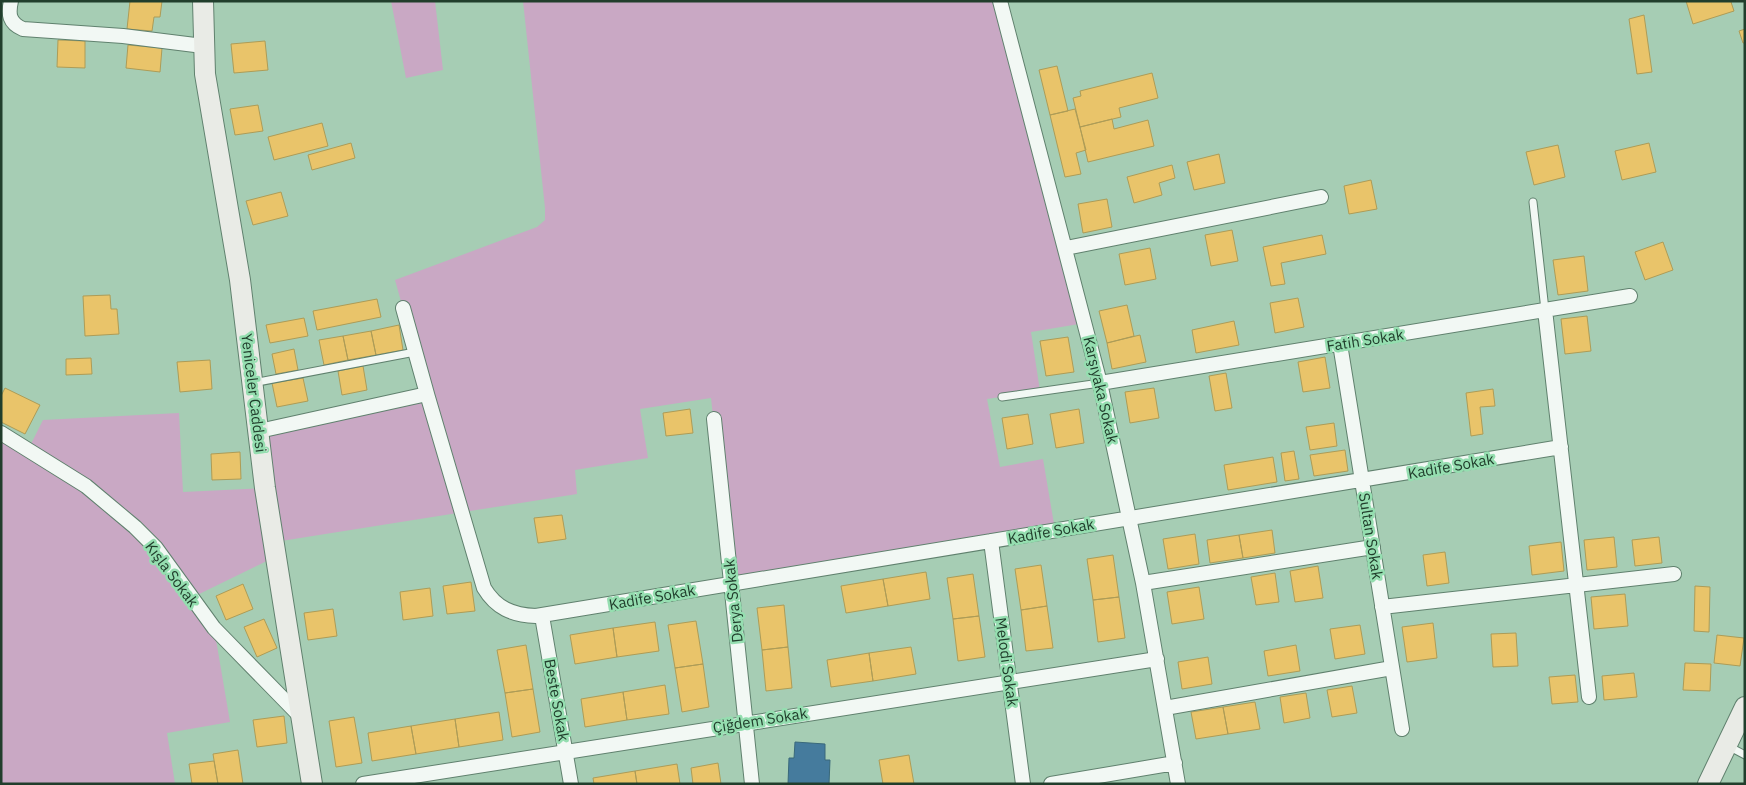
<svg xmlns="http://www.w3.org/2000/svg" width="1746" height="785" viewBox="0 0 1746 785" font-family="'IBM Plex Sans',sans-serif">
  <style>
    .green { fill: #c9a8c4 }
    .homes { fill: #e9c46a; stroke: #ad9c57 }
    .public { fill: #457b9d; stroke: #3a697b }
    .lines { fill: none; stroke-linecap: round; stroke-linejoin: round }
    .lane-casing { stroke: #60816e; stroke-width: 9 }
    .street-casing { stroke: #60816e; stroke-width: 16 }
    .secondary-casing { stroke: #60816e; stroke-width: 22 }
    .lane { stroke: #f2f8f4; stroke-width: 7 }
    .street { stroke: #f2f8f4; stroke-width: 14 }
    .secondary { stroke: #e9ebe6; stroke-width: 20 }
    .labels { text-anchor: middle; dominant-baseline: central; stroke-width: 5; stroke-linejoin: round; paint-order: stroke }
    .street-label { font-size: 15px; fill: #213e2c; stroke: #95deb0 }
  </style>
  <rect width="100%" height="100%" fill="#a6cdb4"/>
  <!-- green -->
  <path class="green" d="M 391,1 L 435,1 L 443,70 L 406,78 Z
    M 523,1 L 1000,1 L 1085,323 L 1031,332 L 1040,391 L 987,399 L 1000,467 L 1043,459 L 1055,530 L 731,583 L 711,398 L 640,409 L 648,458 L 575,470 L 577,494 L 275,542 L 277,556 L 191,598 L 214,628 L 230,722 L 167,733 L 175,784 L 1,784 L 1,433 L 29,448 L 43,420 L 179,413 L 183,492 L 265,488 L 259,431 L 427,394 L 395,280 L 537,227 L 545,220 L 545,208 Z"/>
  <!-- homes -->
  <path class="homes" d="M 130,1 L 162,1 L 160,17 L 154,17 L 152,31 L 127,29 Z
    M 1686,1 L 1734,1 L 1731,2 L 1734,11 L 1693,24 Z
    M 1644,15 L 1652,72 L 1637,74 L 1629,19 Z
    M 1745,29 L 1745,43 L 1743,43 L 1739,31 Z
    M 58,40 L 85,41 L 85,68 L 57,67 Z
    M 265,41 L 268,70 L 234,73 L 231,44 Z
    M 128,45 L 162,48 L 160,72 L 126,68 Z
    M 1057,66 L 1068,111 L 1050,115 L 1039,70 Z
    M 1152,73 L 1158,98 L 1119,108 L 1121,117 L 1080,127 L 1073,98 L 1081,96 L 1080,91 Z
    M 258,105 L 263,131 L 235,135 L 230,109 Z
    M 1075,109 L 1086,150 L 1076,153 L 1081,174 L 1065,177 L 1050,115 Z
    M 1112,119 L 1114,129 L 1148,120 L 1154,146 L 1088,162 L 1080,127 Z
    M 322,123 L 328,146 L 274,160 L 268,137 Z
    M 351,143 L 355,158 L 312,170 L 308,155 Z
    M 1649,143 L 1656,172 L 1622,180 L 1615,151 Z
    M 1558,145 L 1565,177 L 1534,185 L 1526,152 Z
    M 1219,154 L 1225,183 L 1194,190 L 1187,162 Z
    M 1172,165 L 1175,178 L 1159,183 L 1162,195 L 1134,203 L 1127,177 Z
    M 1371,180 L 1377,209 L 1349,214 L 1344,186 Z
    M 281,192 L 288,216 L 253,225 L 246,201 Z
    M 1107,199 L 1112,227 L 1083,233 L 1078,204 Z
    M 1232,230 L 1238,261 L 1211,266 L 1205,235 Z
    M 1322,235 L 1326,254 L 1281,263 L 1285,284 L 1271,286 L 1263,247 Z
    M 1663,242 L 1673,270 L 1645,280 L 1635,252 Z
    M 1150,248 L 1156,279 L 1125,285 L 1119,254 Z
    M 1584,256 L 1588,291 L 1558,295 L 1553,260 Z
    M 110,295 L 111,309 L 117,309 L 119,334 L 85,336 L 83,296 Z
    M 1298,298 L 1304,327 L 1275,333 L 1270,303 Z
    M 377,299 L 381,317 L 317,330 L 313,311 Z
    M 1127,305 L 1134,336 L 1107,343 L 1099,311 Z
    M 1587,316 L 1591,351 L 1565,354 L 1561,319 Z
    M 304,318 L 308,336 L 270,343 L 266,325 Z
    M 1234,321 L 1239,345 L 1196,353 L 1192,330 Z
    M 399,325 L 403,350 L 376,355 L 371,331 Z
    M 371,331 L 376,355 L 348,360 L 343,336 Z
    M 1140,335 L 1146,362 L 1112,369 L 1107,343 Z
    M 343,336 L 348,360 L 324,365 L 319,340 Z
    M 1068,337 L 1074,372 L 1046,376 L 1040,341 Z
    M 294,349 L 298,370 L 276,374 L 272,354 Z
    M 1325,357 L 1330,388 L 1303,392 L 1298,362 Z
    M 91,358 L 92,374 L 66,375 L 66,359 Z
    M 210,360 L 212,389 L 180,392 L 177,362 Z
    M 363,366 L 367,390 L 342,395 L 338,371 Z
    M 1226,373 L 1232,408 L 1215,411 L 1209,376 Z
    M 303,378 L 308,401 L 277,407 L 272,383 Z
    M 5,388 L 40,405 L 25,434 L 1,422 L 1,396 Z
    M 1154,388 L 1159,418 L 1130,423 L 1125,392 Z
    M 1493,389 L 1495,406 L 1480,407 L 1483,434 L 1471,436 L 1466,393 Z
    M 690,409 L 693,433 L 666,436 L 663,413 Z
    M 1079,409 L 1084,443 L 1056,448 L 1050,414 Z
    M 1028,414 L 1033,444 L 1007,449 L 1002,418 Z
    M 1334,423 L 1337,446 L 1310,450 L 1306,427 Z
    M 1345,450 L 1348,471 L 1314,476 L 1310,455 Z
    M 1294,451 L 1299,479 L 1285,481 L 1281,453 Z
    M 240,452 L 241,479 L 212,480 L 211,454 Z
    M 1273,457 L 1277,482 L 1228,490 L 1224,465 Z
    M 562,515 L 566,539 L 538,543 L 534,518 Z
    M 1272,530 L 1275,553 L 1243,558 L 1239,535 Z
    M 1195,534 L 1199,564 L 1168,569 L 1163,539 Z
    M 1239,535 L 1243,558 L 1210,563 L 1207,540 Z
    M 1614,537 L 1617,567 L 1587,570 L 1584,540 Z
    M 1659,537 L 1662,563 L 1635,566 L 1632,540 Z
    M 1561,542 L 1564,571 L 1532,575 L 1529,546 Z
    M 1445,552 L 1449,583 L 1427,586 L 1423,555 Z
    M 1113,555 L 1119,597 L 1093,600 L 1087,559 Z
    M 1041,565 L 1047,606 L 1021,610 L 1015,569 Z
    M 1318,566 L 1323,598 L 1295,602 L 1290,571 Z
    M 926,572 L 930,599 L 888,606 L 883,579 Z
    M 1275,573 L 1279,602 L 1256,605 L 1251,577 Z
    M 973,574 L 979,616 L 953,619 L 947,578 Z
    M 883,579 L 888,606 L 846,613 L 841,586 Z
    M 471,582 L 475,611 L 447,614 L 443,586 Z
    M 243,584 L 253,609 L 226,620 L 216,596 Z
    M 1695,586 L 1710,587 L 1709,632 L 1694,631 Z
    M 1199,587 L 1204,619 L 1172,624 L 1167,592 Z
    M 430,588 L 433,616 L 403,620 L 400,592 Z
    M 1625,594 L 1628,626 L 1594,629 L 1591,597 Z
    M 1119,597 L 1125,638 L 1098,642 L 1093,600 Z
    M 784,605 L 788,647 L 762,650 L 757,608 Z
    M 1047,606 L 1053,648 L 1026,651 L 1021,610 Z
    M 333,609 L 337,636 L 308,640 L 304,613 Z
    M 979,616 L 985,657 L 958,661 L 953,619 Z
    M 264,619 L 277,648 L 257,657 L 244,627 Z
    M 696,621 L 703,664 L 675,668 L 668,625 Z
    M 655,622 L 659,651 L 617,657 L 613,628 Z
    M 1433,623 L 1437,658 L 1407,662 L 1402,627 Z
    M 1360,625 L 1365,654 L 1335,659 L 1330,629 Z
    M 613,628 L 617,657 L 575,664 L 570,635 Z
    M 1516,633 L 1518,666 L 1493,667 L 1491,634 Z
    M 1717,635 L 1744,638 L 1740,666 L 1714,663 Z
    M 526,645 L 533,689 L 505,693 L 497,650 Z
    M 1296,645 L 1300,671 L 1268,676 L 1264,651 Z
    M 788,647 L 792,688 L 766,691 L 762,650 Z
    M 911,647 L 916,674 L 873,681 L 869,653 Z
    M 869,653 L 873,681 L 831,687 L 827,660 Z
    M 1208,657 L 1212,684 L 1182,689 L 1178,662 Z
    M 1685,663 L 1711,664 L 1710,691 L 1683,690 Z
    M 703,664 L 709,707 L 682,712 L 675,668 Z
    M 1634,673 L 1637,697 L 1604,700 L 1602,676 Z
    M 1575,675 L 1578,702 L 1552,704 L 1549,677 Z
    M 665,685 L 669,714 L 627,720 L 623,692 Z
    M 1352,686 L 1357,713 L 1332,717 L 1327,690 Z
    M 533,689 L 540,732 L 512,737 L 505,693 Z
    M 623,692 L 627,720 L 585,727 L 581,699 Z
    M 1306,693 L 1310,718 L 1284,723 L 1280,697 Z
    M 1255,702 L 1260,729 L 1228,734 L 1223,707 Z
    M 1223,707 L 1228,734 L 1196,739 L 1191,712 Z
    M 499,712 L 503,740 L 459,747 L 455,719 Z
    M 284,716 L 287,743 L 257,747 L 253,720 Z
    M 354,717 L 362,763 L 336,767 L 329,721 Z
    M 455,719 L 459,747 L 416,754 L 411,726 Z
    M 411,726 L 416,754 L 372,761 L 368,733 Z
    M 238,750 L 243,784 L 218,784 L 213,754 Z
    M 909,755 L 914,784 L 883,784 L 879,760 Z
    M 214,761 L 218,784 L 192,784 L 189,764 Z
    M 718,763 L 721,784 L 693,784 L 691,768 Z
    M 677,764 L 680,784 L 637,784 L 635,771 Z
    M 635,771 L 637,784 L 594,784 L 593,778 Z"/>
  <!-- public -->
  <path class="public" d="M 795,742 L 825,744 L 825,760 L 830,760 L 829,784 L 788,784 L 789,758 L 794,758 Z"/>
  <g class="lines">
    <!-- lane casing -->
    <g class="lane-casing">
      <path id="lane" d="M 1533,202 L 1545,310
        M 253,383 L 415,352
        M 1002,397 L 1100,383
        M 1728,746 L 1745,755"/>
    </g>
    <!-- street casing -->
    <g class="street-casing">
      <path id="street" d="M 11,1 C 8,14 9,23 23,29 L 123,36 L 203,46
        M 1000,1 L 1100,383 L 1143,583 L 1178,784
        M 1066,248 L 1321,197
        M 403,308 L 427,394
        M 1545,310 L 1589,697
        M 1340,344 L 1402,729
        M 1100,383 L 1630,296
        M 714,419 L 752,784
        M 259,431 L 427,394 L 484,588 C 496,608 512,615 536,616 L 1561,447
        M 1,433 L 86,486 L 135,527 L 156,548 L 214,628 L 301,717
        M 991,541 L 1023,784
        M 1143,583 L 1373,547
        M 1382,607 L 1674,574
        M 542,616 L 571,784
        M 1165,708 L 1392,668
        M 363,784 L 1157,659
        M 1051,784 L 1175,763"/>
    </g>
    <!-- secondary casing -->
    <g class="secondary-casing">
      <path id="secondary" d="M 203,1 L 205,74 L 240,280 L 265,488 L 312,784
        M 1708,784 L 1745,707"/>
    </g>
    <!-- lane -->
    <use href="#lane" class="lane"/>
    <!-- street -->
    <use href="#street" class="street"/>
    <!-- secondary -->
    <use href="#secondary" class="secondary"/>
  </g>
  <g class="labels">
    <!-- street labels -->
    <g class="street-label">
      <text transform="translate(1365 340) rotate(-9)">Fatih Sokak</text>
      <text transform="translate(1101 390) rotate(77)">Karşıyaka Sokak</text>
      <text transform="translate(254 393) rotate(83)">Yeniceler Caddesi</text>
      <text transform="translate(1451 466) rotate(-10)">Kadife Sokak</text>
      <text transform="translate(1051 531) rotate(-10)">Kadife Sokak</text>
      <text transform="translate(1371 536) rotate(81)">Sultan Sokak</text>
      <text transform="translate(172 574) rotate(53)">Kışla Sokak</text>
      <text transform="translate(652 597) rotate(-10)">Kadife Sokak</text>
      <text transform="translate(733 601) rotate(-96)">Derya Sokak</text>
      <text transform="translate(1007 662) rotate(82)">Melodi Sokak</text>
      <text transform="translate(557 700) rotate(80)">Beste Sokak</text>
      <text transform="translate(760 720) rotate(-9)">Çiğdem Sokak</text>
    </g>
  </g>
  <!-- border -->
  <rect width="1746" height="785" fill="none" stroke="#213e2c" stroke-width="5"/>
</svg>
